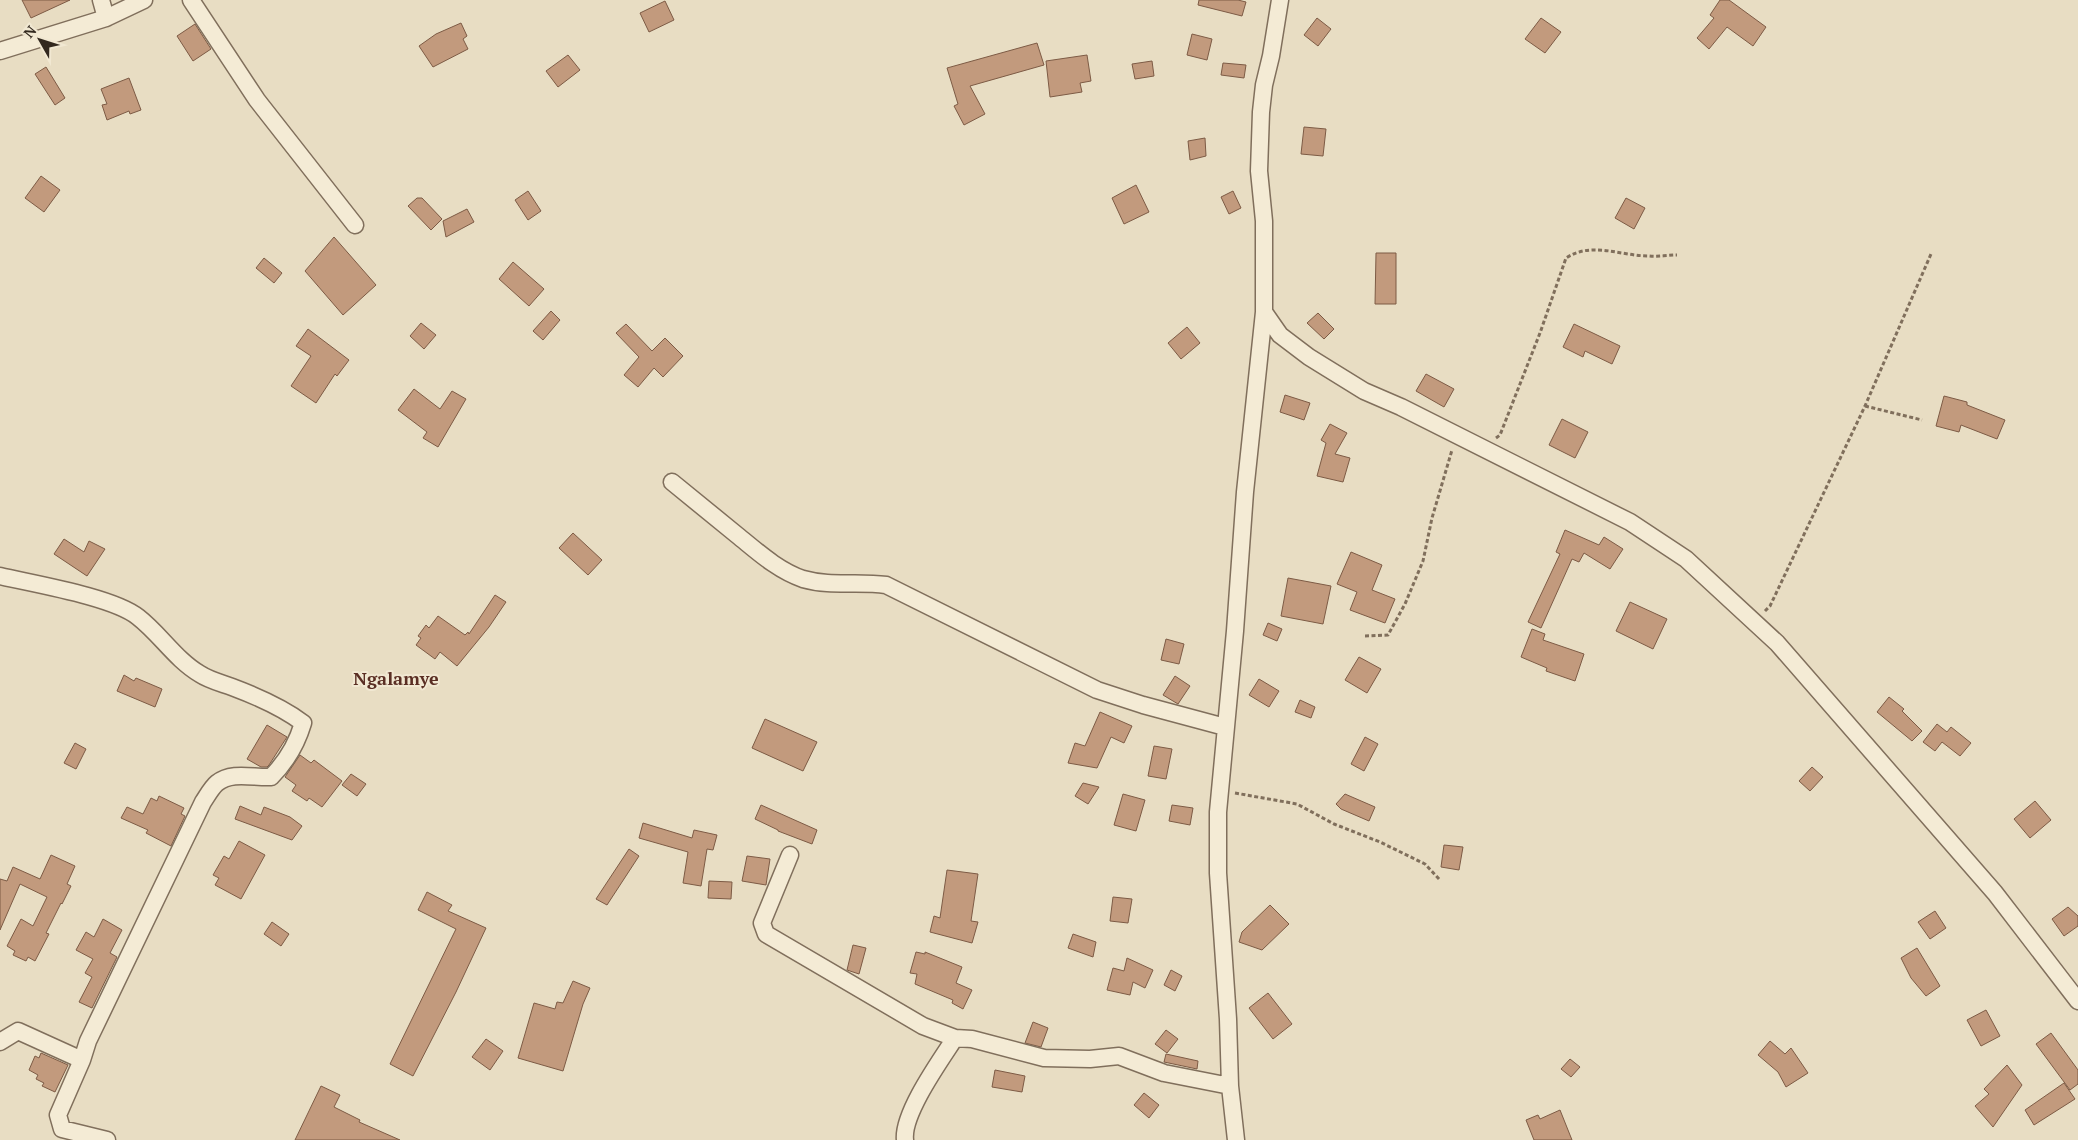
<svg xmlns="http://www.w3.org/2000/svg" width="2078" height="1140" viewBox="0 0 2078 1140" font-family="'PT Serif',serif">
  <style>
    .building { fill: #c29a7d; stroke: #7d5b45 }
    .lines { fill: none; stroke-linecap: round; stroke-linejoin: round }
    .street-casing { stroke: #806f5c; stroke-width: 19 }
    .path { stroke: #806f5c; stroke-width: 3; stroke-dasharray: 4 2.5; stroke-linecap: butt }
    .street { stroke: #f4ebd5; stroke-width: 16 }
    .labels { text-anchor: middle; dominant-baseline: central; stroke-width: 4; stroke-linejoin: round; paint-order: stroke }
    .quarter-label { font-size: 18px; font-weight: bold; fill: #5a2e23; stroke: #f1e8d2 }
  </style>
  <rect width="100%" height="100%" fill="#e8ddc3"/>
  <!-- building -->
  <path class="building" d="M 22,0 L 70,0 L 31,18 Z
    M 1199,0 L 1238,0 L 1246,2 L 1242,16 L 1198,5 Z
    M 1720,0 L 1729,0 L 1766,27 L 1753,46 L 1727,27 L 1709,49 L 1697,38 L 1714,18 L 1710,15 Z
    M 665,1 L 674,20 L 649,32 L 640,13 Z
    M 1317,18 L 1331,29 L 1318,46 L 1304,35 Z
    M 1541,18 L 1561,32 L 1545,53 L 1525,39 Z
    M 461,23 L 467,36 L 463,39 L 468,49 L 433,67 L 419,46 L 436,34 Z
    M 195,24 L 211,49 L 193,61 L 177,36 Z
    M 1192,34 L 1212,39 L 1207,60 L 1187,55 Z
    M 1037,43 L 1044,65 L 970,86 L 985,114 L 964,125 L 954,106 L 958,104 L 947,68 Z
    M 568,55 L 580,70 L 558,87 L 546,71 Z
    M 1087,55 L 1091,81 L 1080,83 L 1082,92 L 1050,97 L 1046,61 Z
    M 1152,61 L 1154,76 L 1135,79 L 1132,64 Z
    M 1223,63 L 1246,65 L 1244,78 L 1221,75 Z
    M 46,67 L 65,98 L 55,105 L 35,74 Z
    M 129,78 L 141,110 L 130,114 L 129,111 L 107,120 L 102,105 L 107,104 L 101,89 Z
    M 1304,127 L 1326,129 L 1323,156 L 1301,154 Z
    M 1205,138 L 1206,156 L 1190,160 L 1188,141 Z
    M 41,176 L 60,190 L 44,212 L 25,198 Z
    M 1136,185 L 1149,212 L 1124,224 L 1112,198 Z
    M 528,191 L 541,211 L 528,220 L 515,200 Z
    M 1233,191 L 1241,208 L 1229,214 L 1221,197 Z
    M 417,198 L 422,198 L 442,219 L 431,230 L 408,206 Z
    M 1626,198 L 1645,208 L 1634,229 L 1615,218 Z
    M 467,209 L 474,222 L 446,237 L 443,221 Z
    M 334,237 L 376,285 L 343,315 L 305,271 Z
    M 1376,253 L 1396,253 L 1396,304 L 1375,304 Z
    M 264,258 L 282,273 L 274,283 L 256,268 Z
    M 513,262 L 544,289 L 529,306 L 499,279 Z
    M 551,311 L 560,320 L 543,340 L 533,331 Z
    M 1318,313 L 1334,329 L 1324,339 L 1307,323 Z
    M 421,323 L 436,335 L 424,349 L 410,336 Z
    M 626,324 L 652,351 L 665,338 L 683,356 L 663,377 L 654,368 L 638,387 L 624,375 L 639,357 L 616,333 Z
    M 1574,324 L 1620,346 L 1612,364 L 1585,351 L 1583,357 L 1563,347 Z
    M 1187,327 L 1200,343 L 1181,359 L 1168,343 Z
    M 308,329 L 349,360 L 337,376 L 335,374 L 316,403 L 291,386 L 311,356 L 296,346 Z
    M 1426,374 L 1454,389 L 1444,407 L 1416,391 Z
    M 414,389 L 440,409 L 452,391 L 466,399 L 438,447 L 423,438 L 427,432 L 398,410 Z
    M 1285,395 L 1310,403 L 1304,420 L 1280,412 Z
    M 1944,396 L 1967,402 L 1967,405 L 2005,420 L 1997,439 L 1961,425 L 1959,432 L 1936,426 Z
    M 1562,419 L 1588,432 L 1575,458 L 1549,445 Z
    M 1330,424 L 1347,433 L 1335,454 L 1350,458 L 1343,482 L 1317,476 L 1326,443 L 1321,440 Z
    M 1565,530 L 1599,545 L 1604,537 L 1623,549 L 1610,569 L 1584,553 L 1579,562 L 1572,559 L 1541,628 L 1528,622 L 1560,554 L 1556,552 Z
    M 573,533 L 602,560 L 588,575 L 559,548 Z
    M 64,539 L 84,552 L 89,541 L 105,549 L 87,576 L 54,554 Z
    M 1351,552 L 1382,565 L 1372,590 L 1395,599 L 1385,623 L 1350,610 L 1357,592 L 1337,584 Z
    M 1288,578 L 1331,586 L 1323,624 L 1281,616 Z
    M 495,595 L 506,602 L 489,627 L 457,666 L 440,652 L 435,659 L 416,645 L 421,638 L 418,636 L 426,625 L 429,628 L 438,616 L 465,635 L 468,632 L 469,634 Z
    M 1630,602 L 1667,619 L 1653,649 L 1616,631 Z
    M 1268,623 L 1282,629 L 1277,641 L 1263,635 Z
    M 1532,629 L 1545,634 L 1543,640 L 1584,654 L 1575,681 L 1546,671 L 1547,668 L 1521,657 Z
    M 1166,639 L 1184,644 L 1179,664 L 1161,660 Z
    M 1359,657 L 1381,669 L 1367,693 L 1345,680 Z
    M 124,675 L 134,681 L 136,678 L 162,689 L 155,707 L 117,691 Z
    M 1175,676 L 1190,686 L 1178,704 L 1163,695 Z
    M 1259,679 L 1279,691 L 1269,707 L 1249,695 Z
    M 1889,697 L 1904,709 L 1902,711 L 1922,731 L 1912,741 L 1877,712 Z
    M 1300,700 L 1315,707 L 1311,718 L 1295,712 Z
    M 1100,712 L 1132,726 L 1124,743 L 1111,737 L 1097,768 L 1068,763 L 1075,743 L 1085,746 Z
    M 765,719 L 817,742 L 803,771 L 752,748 Z
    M 1937,724 L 1947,732 L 1951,727 L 1971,743 L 1960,756 L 1942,742 L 1935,751 L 1923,742 Z
    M 267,725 L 287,737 L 269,765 L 267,767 L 261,767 L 247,759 Z
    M 1365,737 L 1378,744 L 1364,771 L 1351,764 Z
    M 75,743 L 86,749 L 76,769 L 64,763 Z
    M 1154,746 L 1172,749 L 1166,779 L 1148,776 Z
    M 300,755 L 311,763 L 314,760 L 342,781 L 322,807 L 309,798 L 307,801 L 292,791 L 296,785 L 285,777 Z
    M 1812,767 L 1823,777 L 1810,791 L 1799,781 Z
    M 351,774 L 366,784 L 357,796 L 342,785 Z
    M 1083,783 L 1099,787 L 1088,804 L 1075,796 Z
    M 1123,794 L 1145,800 L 1136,831 L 1114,825 Z
    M 1345,794 L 1375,807 L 1369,821 L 1341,809 L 1336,804 Z
    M 159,796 L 184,808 L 181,814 L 185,816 L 171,846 L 146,833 L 148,830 L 121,818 L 127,807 L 143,814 L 151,798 L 157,801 Z
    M 2035,801 L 2051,820 L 2030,838 L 2014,819 Z
    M 761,805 L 817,830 L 812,844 L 778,831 L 778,830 L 755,819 Z
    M 1172,805 L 1193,808 L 1190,825 L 1169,821 Z
    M 240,806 L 261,815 L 264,807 L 290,817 L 302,826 L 292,840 L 235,819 Z
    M 643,823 L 692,838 L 694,830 L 717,835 L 713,850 L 707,849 L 701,886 L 683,883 L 688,852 L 639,838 Z
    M 239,841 L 265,855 L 241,899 L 215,885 L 219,878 L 213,875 L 224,856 L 229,859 Z
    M 1444,845 L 1463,847 L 1459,870 L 1441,867 Z
    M 629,849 L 639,856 L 607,905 L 596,899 Z
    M 51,855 L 75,866 L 67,884 L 71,886 L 62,904 L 61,903 L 46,933 L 49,934 L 35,961 L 28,957 L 26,961 L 13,955 L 15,951 L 7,946 L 21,919 L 33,926 L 47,897 L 20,884 L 0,930 L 0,879 L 7,881 L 13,867 L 40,879 Z
    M 747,856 L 770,859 L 766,885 L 742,881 Z
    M 947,870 L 978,874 L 971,921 L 978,922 L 972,943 L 930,932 L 934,916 L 940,918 Z
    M 709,881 L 732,882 L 731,899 L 708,898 Z
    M 427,892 L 452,905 L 448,911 L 486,928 L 456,992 L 413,1076 L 390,1064 L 456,929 L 418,910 Z
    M 1113,897 L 1132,899 L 1128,923 L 1110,921 Z
    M 1270,905 L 1289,924 L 1262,950 L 1239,942 L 1242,932 Z
    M 2068,907 L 2078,916 L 2078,926 L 2064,936 L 2052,919 Z
    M 1935,911 L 1946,928 L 1930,939 L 1918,922 Z
    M 103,919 L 122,930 L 110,953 L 117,957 L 92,1008 L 79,1002 L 92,977 L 85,973 L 93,959 L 76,950 L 86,932 L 94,937 Z
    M 272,922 L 289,934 L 281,946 L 264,934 Z
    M 1073,934 L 1096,942 L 1093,957 L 1068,948 Z
    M 853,945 L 866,948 L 859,974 L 847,970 Z
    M 1917,948 L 1940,986 L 1926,996 L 1911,978 L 1901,958 Z
    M 916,952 L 925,954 L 925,952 L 962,967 L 956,983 L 972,990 L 963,1009 L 952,1003 L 953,1000 L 915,984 L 917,974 L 910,973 Z
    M 1127,958 L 1153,970 L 1145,988 L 1133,982 L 1130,995 L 1107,990 L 1113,968 L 1124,971 Z
    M 1171,970 L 1182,976 L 1175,991 L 1164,985 Z
    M 573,981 L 590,988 L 583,1004 L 563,1071 L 518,1058 L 534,1003 L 555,1009 L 557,1002 L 563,1003 Z
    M 1268,993 L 1292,1024 L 1273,1039 L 1249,1008 Z
    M 1986,1010 L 2000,1036 L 1981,1046 L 1967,1020 Z
    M 1033,1022 L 1048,1028 L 1041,1047 L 1025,1043 Z
    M 1166,1030 L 1178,1039 L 1167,1053 L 1155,1044 Z
    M 2051,1033 L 2078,1070 L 2078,1084 L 2070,1090 L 2036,1044 Z
    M 486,1039 L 503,1051 L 490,1070 L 472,1057 Z
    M 1770,1041 L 1785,1054 L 1791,1048 L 1808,1073 L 1786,1087 L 1778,1072 L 1758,1055 Z
    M 41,1053 L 68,1065 L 55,1092 L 42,1086 L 44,1083 L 36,1079 L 38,1075 L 29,1070 L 35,1056 L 39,1058 Z
    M 1166,1054 L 1198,1061 L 1197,1069 L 1164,1062 Z
    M 1570,1059 L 1580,1067 L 1571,1077 L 1561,1069 Z
    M 2007,1065 L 2022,1085 L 1993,1127 L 1975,1106 L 1989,1094 L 1984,1089 Z
    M 995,1070 L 1025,1076 L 1022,1092 L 992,1087 Z
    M 2064,1083 L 2075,1099 L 2034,1125 L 2025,1110 Z
    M 321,1086 L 340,1095 L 334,1107 L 360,1120 L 359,1122 L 400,1140 L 295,1140 Z
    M 1144,1093 L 1159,1105 L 1149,1118 L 1134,1105 Z
    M 1560,1110 L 1572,1140 L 1534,1140 L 1526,1120 L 1538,1115 L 1540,1119 Z"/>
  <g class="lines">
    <!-- street casing -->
    <g class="street-casing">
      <path id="street" d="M 101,0 L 106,18
        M 191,0 L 257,100 L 355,225
        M 0,51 L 106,18 L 144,0
        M 1264,312 L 1280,335 L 1309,357 L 1364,391 L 1401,407 L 1630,522 L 1686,559 L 1777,643 L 1995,893 L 2078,1001
        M 672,482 C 693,499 715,517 737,535 C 757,551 777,570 803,579 C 831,587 858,581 886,585 L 1097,690 L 1143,705 L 1225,727
        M 0,576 C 34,584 113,597 138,617 C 160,634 176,660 200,674 C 209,680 221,683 232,687 C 256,696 282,707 303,723 C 297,743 286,762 271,777 C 253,778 232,771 217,783 C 212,787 207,796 203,802 L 88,1041 L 82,1060
        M 790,855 L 762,923 L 766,934 L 923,1026 L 955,1038
        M 0,1042 L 18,1031 L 82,1060 L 58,1115 L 62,1129 L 107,1140
        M 905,1140 C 902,1114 940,1061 955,1038 L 972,1039 L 1044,1058 L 1090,1059 L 1119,1056 L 1164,1073 L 1230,1086
        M 1236,1140 L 1230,1086 L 1228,1019 L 1218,873 L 1218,812 L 1235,631 L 1245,492 L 1264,312 L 1264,221 L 1259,171 L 1261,112 L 1264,85 L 1271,56 L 1280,0"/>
    </g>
    <!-- path -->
    <path class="path" d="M 1865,406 L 1922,420
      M 1496,438 L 1500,435 L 1540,333 L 1566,258 C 1592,241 1620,256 1649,256 C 1658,257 1668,255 1677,255
      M 1765,611 L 1770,606 L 1865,406 L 1931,254
      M 1365,636 L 1388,635 L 1405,604 L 1423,561 L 1432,518 L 1452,450
      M 1235,793 L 1297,804 L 1334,824 L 1380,842 L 1425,864 L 1440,880"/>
    <!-- street -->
    <use href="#street" class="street"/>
  </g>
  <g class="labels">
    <!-- quarter labels -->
    <g class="quarter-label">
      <text x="396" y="678">Ngalamye</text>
    </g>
  </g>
  <!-- north arrow -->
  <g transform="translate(40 40) rotate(309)" stroke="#f1e8d2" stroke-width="4" paint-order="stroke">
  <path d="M0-4L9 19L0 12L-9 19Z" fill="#32281e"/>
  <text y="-8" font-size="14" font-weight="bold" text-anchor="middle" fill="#32281e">N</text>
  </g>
</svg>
